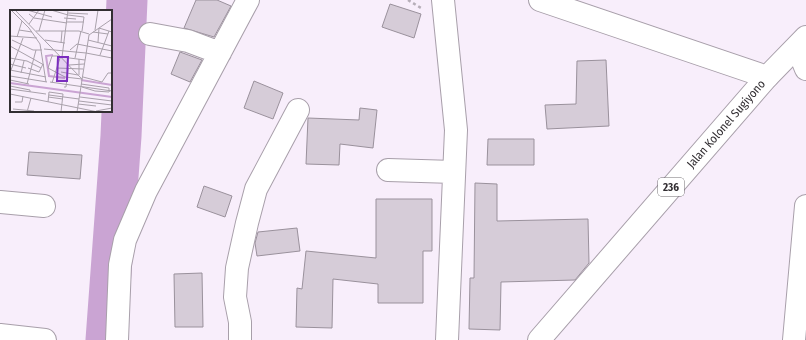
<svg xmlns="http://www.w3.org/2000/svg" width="806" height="340" viewBox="0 0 806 340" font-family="'Fira Sans Condensed',sans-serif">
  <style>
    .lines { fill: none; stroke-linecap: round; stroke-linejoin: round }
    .river { stroke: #caa4d3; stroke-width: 41 }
    .building { fill: #d6ccd8; stroke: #9a919c }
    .minor-casing { stroke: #a89faa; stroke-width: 24 }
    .major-casing { stroke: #a89faa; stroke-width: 24 }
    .path { stroke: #b6aeb8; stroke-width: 2.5; stroke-dasharray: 3 3; stroke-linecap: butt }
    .minor { stroke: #fff; stroke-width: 22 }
    .major { stroke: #fff; stroke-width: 22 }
    .labels { text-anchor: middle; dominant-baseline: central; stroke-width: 4; stroke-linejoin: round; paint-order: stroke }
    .shield { fill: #fff; stroke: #706d70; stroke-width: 1 }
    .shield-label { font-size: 11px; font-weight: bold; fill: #322e32 }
    .street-label { font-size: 12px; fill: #322e32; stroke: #fff }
    .inset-river { fill: none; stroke: #caa4d3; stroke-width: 2 }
    .inset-road { fill: none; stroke: #a9a1ab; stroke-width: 1 }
    .view { fill: #7b2cbf; fill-opacity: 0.15; stroke: #7b2cbf; stroke-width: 2 }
    .inset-edge { fill: none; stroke: #322e32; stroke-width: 2 }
  </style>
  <rect width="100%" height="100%" fill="#f8eefb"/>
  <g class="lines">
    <!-- river -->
    <path class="river" d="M 106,340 L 121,136 L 127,0"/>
  </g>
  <!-- building -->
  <path class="building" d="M 196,0 L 217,0 L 231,6 L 214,37 L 184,28 Z
    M 390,4 L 421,14 L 414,38 L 382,27 Z
    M 180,52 L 202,60 L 190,82 L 171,74 Z
    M 606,60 L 609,126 L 547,129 L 545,105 L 576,104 L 577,61 Z
    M 254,81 L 283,93 L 273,119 L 244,108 Z
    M 360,108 L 377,110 L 373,148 L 340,144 L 339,165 L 306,164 L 308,118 L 359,120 Z
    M 488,139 L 534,139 L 534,165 L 487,165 Z
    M 29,152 L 82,155 L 80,179 L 27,175 Z
    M 475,183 L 497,184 L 497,221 L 588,219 L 589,263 L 575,280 L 501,282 L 500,330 L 469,329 L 470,278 L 474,278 Z
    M 204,186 L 232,196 L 225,217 L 197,207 Z
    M 376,199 L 432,199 L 432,251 L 423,251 L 423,303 L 378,303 L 378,284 L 333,279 L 332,328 L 296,327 L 297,288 L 302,289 L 306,251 L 376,258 Z
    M 297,228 L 300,251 L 257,256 L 255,243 L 258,232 Z
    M 202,273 L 203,327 L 175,327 L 174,274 Z"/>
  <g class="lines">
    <!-- minor casing -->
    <g class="minor-casing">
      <path id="minor" d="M 443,0 L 456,130 L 447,340
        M 540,0 L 767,77
        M 150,34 L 188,41 L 220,53
        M 797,47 L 806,69
        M 388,170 L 454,172
        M 0,202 L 44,206
        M 0,335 L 45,340
        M 117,340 L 120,265 L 125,240 L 146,191 L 248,0
        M 240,340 L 240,322 L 235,297 L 237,268 L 247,223 L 256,189 L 298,110
        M 794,340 L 806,206"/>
    </g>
    <!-- major casing -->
    <g class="major-casing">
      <path id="major" d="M 539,340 L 767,77 L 806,37"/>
    </g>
    <!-- path -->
    <path class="path" d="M 408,0 L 421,8"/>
    <!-- minor -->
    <use href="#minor" class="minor"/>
    <!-- major -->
    <use href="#major" class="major"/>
  </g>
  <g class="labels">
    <!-- shield labels -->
    <rect class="shield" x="658" y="178" width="26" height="18" rx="3"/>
    <g class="shield-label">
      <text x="671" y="187">236</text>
    </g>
    <!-- street labels -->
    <g class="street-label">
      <text transform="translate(726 124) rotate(-49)">Jalan Kolonel Sugiyono</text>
    </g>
  </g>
  <!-- overview -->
  <g transform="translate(10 10)">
    <rect width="102" height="102" fill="#f8eefb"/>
    <path class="inset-river" d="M 43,45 L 36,46 L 39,66 L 55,68M 71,70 L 102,75M 0,73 L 102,87"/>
    <path class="inset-road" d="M 1,0 L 19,18 L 30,34 L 36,72M 5,0 L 72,69M 17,0 L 42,7M 41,0 L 58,5M 58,3 L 78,4M 19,4 L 24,8 L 57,13M 58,5 L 74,7 L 72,21M 54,8 L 66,9M 57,12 L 74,12M 19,14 L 29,0M 89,18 L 102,22M 9,20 L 22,22M 85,20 L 88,0M 26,21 L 69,21 L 79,24M 29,21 L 35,0M 83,22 L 98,24M 0,26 L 27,28M 7,27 L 12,11M 2,30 L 23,40 L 32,40M 35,30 L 55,33M 78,30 L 102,36M 88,32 L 89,18M 51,33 L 52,21M 0,36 L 34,55M 34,39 L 76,43M 60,40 L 67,34 L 102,41M 76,43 L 102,48M 90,45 L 99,21M 49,46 L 42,46 L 38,58 L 55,67 L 72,69M 52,47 L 58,0M 52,47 L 75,50M 0,48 L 17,51 L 31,58M 65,48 L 71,21M 0,54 L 16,58M 59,55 L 74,54M 18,58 L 29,62 L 33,54M 47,58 L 73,59M 0,60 L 36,67M 1,60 L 13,28M 51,62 L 68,65M 11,63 L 14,51M 69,65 L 69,49M 0,66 L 37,72M 73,67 L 92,72 L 98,63 L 102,63M 0,70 L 19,74M 40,72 L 102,81M 42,73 L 50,48M 17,74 L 26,40M 71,74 L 99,78 L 99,80M 0,76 L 20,80 L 20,82M 54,77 L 56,77 L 58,58M 72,77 L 85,81 L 99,82 L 100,80M 0,79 L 36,84M 0,84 L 88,102M 39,85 L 69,89M 38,87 L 53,89M 70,87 L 102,91M 69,91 L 102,95M 5,92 L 12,92 L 13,86M 38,92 L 39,82 L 53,84 L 51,102M 68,94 L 86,96M 3,99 L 24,101M 86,101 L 102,98M 17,102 L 21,88M 67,102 L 79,25 L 102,9"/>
    <path class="view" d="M 48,47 L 58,47 L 57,71 L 47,71 Z"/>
    <rect width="102" height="102" class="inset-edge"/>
  </g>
</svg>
